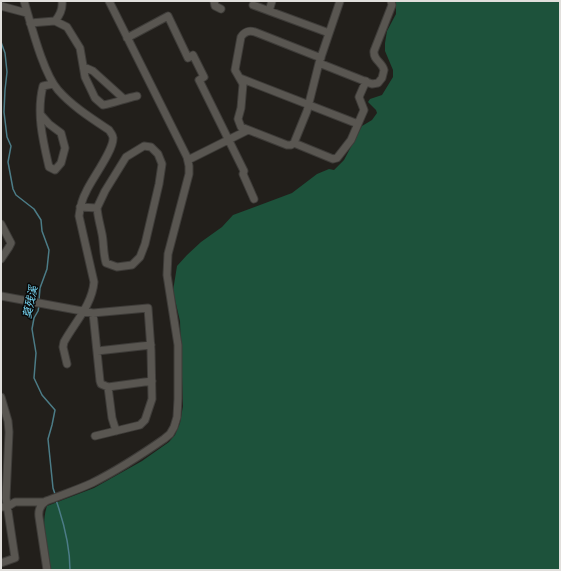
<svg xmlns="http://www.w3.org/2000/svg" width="561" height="571" viewBox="0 0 561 571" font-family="'Times New Roman','Noto Sans SC',serif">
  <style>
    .forest { fill: #1d523b }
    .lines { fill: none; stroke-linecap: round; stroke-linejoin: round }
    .stream { stroke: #4c7c87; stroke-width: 1.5 }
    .minor-casing { stroke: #3e3c39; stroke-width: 9 }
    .minor { stroke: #595651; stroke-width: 7 }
    .labels { text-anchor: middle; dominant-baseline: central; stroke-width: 3; stroke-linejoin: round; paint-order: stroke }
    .water-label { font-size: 11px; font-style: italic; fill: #77d6f4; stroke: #0a0908 }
  </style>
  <rect width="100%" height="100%" fill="#221f1b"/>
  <!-- forest -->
  <path class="forest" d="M 396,1 L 560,1 L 560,570 L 51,570 C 48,550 40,526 47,506 L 94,488 L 142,461 L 169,442 L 175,435 L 180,423 L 183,406 L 180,321 L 173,291 L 177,266 L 187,255 L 201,242 L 222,227 L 233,215 L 292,193 L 317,174 L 329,169 L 334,170 L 344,160 L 362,126 L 372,120 L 377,113 L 376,110 L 368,102 L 370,99 L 382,95 L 393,77 L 393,70 L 385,51 L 385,43 L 387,31 L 396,14 Z"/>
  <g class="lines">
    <!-- stream -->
    <path class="stream" d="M 1,42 L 5,53 L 7,72 L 5,90 L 4,112 L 7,137 L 11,146 L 8,162 L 13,189 L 16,195 L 34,209 L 41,220 L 42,231 L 49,250 L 47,269 L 40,288 L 39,300
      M 39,306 L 38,311 L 34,318 L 32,329 L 36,353 L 34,378 L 42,395 L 55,410 L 52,425 L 48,439 L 53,488 L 55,494
      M 56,500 C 64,523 70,546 70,570"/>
    <!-- minor casing -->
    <g class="minor-casing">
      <path id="minor" d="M 24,1 C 31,24 43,73 58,90 C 72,106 91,118 109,130 C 111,133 113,135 113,138 C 114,150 91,180 86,192 C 82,199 80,208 79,216 L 94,282 C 92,305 75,322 64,342 L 63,347 L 67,364
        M 214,1 L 215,6 L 221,9
        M 253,5 L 329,33
        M 1,6 L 27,13
        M 269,11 L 272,1
        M 55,21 L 67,27 L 80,48 L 85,77 L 95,98 L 103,105 C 115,103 126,98 137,96
        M 30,23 L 55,21 C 60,15 63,9 62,1
        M 127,38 L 168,16 L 188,58 L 193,55 L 204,77 L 199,80 L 244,171 L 243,174 L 254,199
        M 321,58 L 255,32 C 249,30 244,32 241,37 L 235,70 L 243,84 L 241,108 L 238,119 L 241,127 L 287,145 L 291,145 L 294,143 L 307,111 L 319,63 L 340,1
        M 319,63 L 372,84 L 378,83 L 382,78 L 384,70 C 382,62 373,60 374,51 L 392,5 L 391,1
        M 84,67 L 93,71 L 124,99
        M 240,78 L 358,124
        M 41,115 L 49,124 L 61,133 L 65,148 L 61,163 L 55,170 L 49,167 C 43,141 36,113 43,86 L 53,84
        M 294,143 L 333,159 L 337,158 L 351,140 L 364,110 L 359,97 L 366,81
        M 188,160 L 248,130
        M 80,207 L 97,208 C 98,218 100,224 102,234 C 104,244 103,253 106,263 L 117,267 L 132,265 L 140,257 L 145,244 L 159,184 L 162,164 L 158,154 L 151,147 L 144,146 L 126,157 L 105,191 L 97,208
        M 1,224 L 11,243 L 9,247 L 1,259
        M 1,296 L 93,313 L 148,308 L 151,350 L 152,399 L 145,420 L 140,425 L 95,436
        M 93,313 L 100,381 L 101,384 L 108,387
        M 97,351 L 151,345
        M 1,397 L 8,421 L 9,432 L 6,498 L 15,558 L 1,563
        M 116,431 L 112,418 L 108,387 L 152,381
        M 1,507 L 7,507 L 15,502 L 44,502
        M 47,570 L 39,517 C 38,510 40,505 46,501 C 61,495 77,490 92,483 C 118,470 141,455 164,439 L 170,434 L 174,427 L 177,417 L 178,399 L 178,345 L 167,275 L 168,254 L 189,174 L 189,166 L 187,157 L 109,1"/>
    </g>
    <!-- minor -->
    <use href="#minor" class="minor"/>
  </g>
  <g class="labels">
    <!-- water labels -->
    <g class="water-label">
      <text transform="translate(30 302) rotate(-78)">莫残溪</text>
    </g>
  </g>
  <!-- border -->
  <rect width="561" height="571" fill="none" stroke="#e1dfdc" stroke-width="4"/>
</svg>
